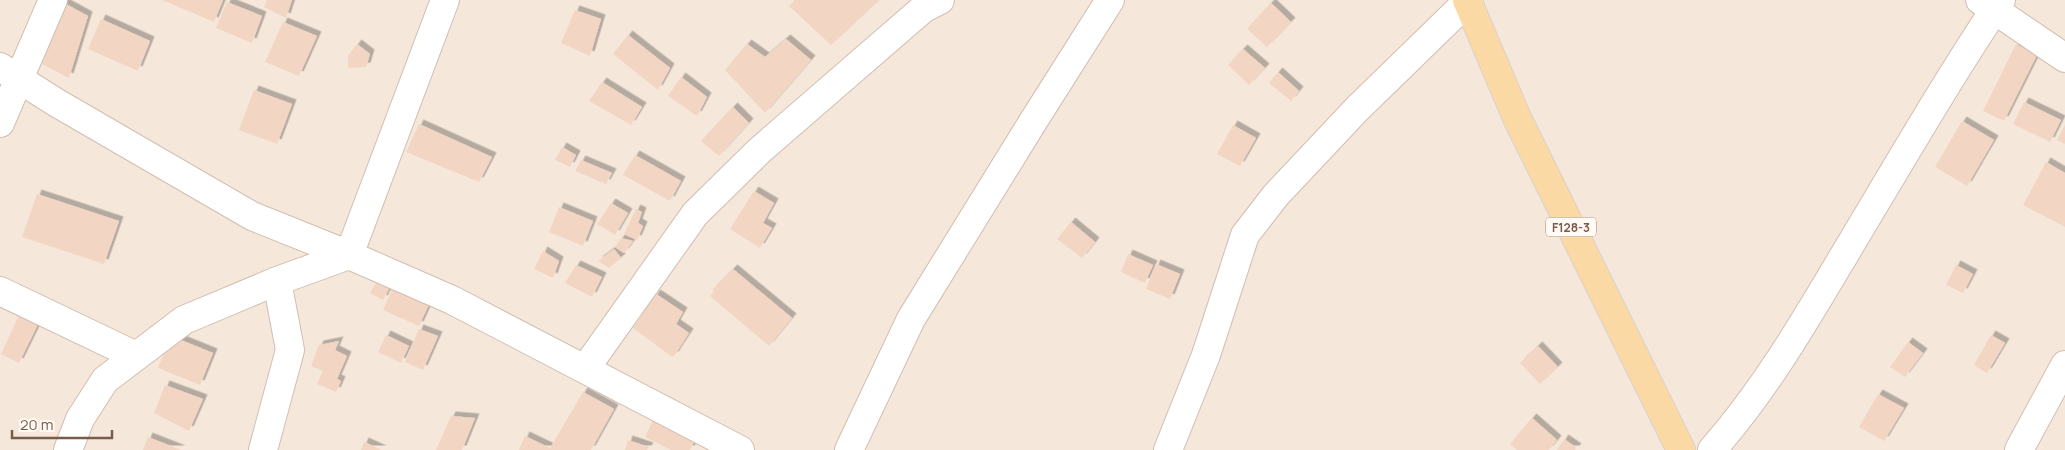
<svg xmlns="http://www.w3.org/2000/svg" width="2065" height="450" viewBox="0 0 2065 450" font-family="Manrope,sans-serif">
  <style>
    .residential { fill: #f5e8da }
    .building { fill: #f3d5c3; filter: url(#shadow) }
    .lines { fill: none; stroke-linecap: round; stroke-linejoin: round }
    .minor-casing { stroke: #d1beb0; stroke-width: 30 }
    .primary-casing { stroke: #dad1cd; stroke-width: 30 }
    .minor { stroke: #fff; stroke-width: 28 }
    .primary { stroke: #fbd9a5; stroke-width: 28 }
    .labels { text-anchor: middle; dominant-baseline: central; stroke-width: 4; stroke-linejoin: round; paint-order: stroke }
    .shield { fill: #fffaf3; stroke: #a28b7f; stroke-width: 1 }
    .shield-label { font-size: 12px; font-weight: bold; fill: #7a5c4d }
  </style>
  <defs>
    <filter id="shadow"><feDropShadow dx="4.5" dy="-4.5" stdDeviation="0" flood-color="#0004"/></filter>
  </defs>
  <rect width="100%" height="100%" fill="#fdf6ec"/>
  <!-- residential -->
  <path class="residential" d="M 0,0 L 2065,0 L 2065,450 L 0,450 Z"/>
  <!-- building -->
  <path class="building" d="M 162,0 L 223,0 L 214,22 Z
    M 267,0 L 292,0 L 286,18 L 264,7 Z
    M 795,0 L 879,0 L 831,45 L 789,6 Z
    M 227,2 L 262,16 L 252,43 L 216,28 Z
    M 64,3 L 88,16 L 69,78 L 38,62 Z
    M 1271,3 L 1291,22 L 1267,47 L 1247,29 Z
    M 575,10 L 601,19 L 590,56 L 561,43 Z
    M 101,19 L 150,41 L 138,71 L 88,49 Z
    M 283,22 L 317,36 L 299,76 L 265,62 Z
    M 628,35 L 670,68 L 658,90 L 613,54 Z
    M 786,39 L 811,60 L 765,113 L 725,70 L 747,44 L 765,57 Z
    M 357,44 L 370,54 L 366,67 L 348,68 L 348,56 Z
    M 2016,44 L 2037,55 L 2004,121 L 1983,111 Z
    M 1243,49 L 1265,68 L 1249,85 L 1228,65 Z
    M 1278,72 L 1299,91 L 1291,101 L 1269,83 Z
    M 681,77 L 707,97 L 697,116 L 668,96 Z
    M 602,82 L 642,107 L 631,125 L 589,101 Z
    M 254,90 L 292,104 L 277,144 L 239,130 Z
    M 2024,102 L 2061,120 L 2050,142 L 2013,124 Z
    M 733,107 L 749,123 L 719,156 L 701,141 Z
    M 1962,121 L 1994,140 L 1967,186 L 1935,167 Z
    M 419,124 L 492,157 L 479,182 L 406,152 Z
    M 1233,125 L 1256,138 L 1240,166 L 1217,154 Z
    M 2065,125 L 2065,144 L 2057,140 Z
    M 562,147 L 576,155 L 570,167 L 555,160 Z
    M 635,155 L 681,181 L 670,201 L 623,175 Z
    M 581,160 L 612,173 L 606,184 L 575,171 Z
    M 2046,162 L 2065,173 L 2065,227 L 2023,205 Z
    M 754,191 L 774,203 L 763,223 L 772,228 L 760,248 L 730,229 Z
    M 37,194 L 119,221 L 104,264 L 22,237 Z
    M 611,203 L 628,213 L 615,235 L 597,224 Z
    M 559,207 L 593,221 L 583,246 L 549,232 Z
    M 636,209 L 642,212 L 638,223 L 643,226 L 637,240 L 624,234 Z
    M 1071,222 L 1095,242 L 1082,258 L 1057,239 Z
    M 621,238 L 633,241 L 624,253 L 615,247 Z
    M 614,249 L 621,258 L 609,268 L 598,261 Z
    M 543,251 L 559,261 L 553,278 L 534,269 Z
    M 1128,254 L 1153,265 L 1145,283 L 1121,272 Z
    M 1156,264 L 1180,274 L 1170,299 L 1146,289 Z
    M 576,265 L 602,277 L 592,297 L 565,283 Z
    M 1956,265 L 1973,274 L 1963,293 L 1946,285 Z
    M 733,269 L 792,318 L 769,346 L 710,296 L 714,291 L 712,290 Z
    M 380,276 L 392,283 L 383,300 L 370,293 Z
    M 394,285 L 430,302 L 419,326 L 383,310 Z
    M 656,294 L 683,312 L 676,324 L 689,333 L 674,356 L 671,356 L 633,328 Z
    M 21,311 L 40,320 L 19,363 L 1,354 Z
    M 419,329 L 438,336 L 423,370 L 405,362 Z
    M 386,335 L 409,346 L 401,363 L 378,352 Z
    M 1991,335 L 2005,343 L 1987,373 L 1974,365 Z
    M 171,336 L 213,353 L 200,385 L 158,368 Z
    M 339,341 L 335,350 L 347,356 L 337,379 L 341,381 L 336,392 L 317,384 L 323,371 L 311,366 L 319,345 Z
    M 1908,342 L 1923,353 L 1905,377 L 1890,367 Z
    M 1538,346 L 1558,367 L 1540,384 L 1520,363 Z
    M 165,385 L 203,399 L 189,431 L 154,413 Z
    M 583,392 L 614,409 L 591,450 L 549,450 Z
    M 1878,394 L 1904,408 L 1884,441 L 1859,427 Z
    M 451,416 L 475,418 L 462,450 L 436,450 Z
    M 655,416 L 696,438 L 690,450 L 671,450 L 645,437 Z
    M 1532,418 L 1557,440 L 1549,450 L 1517,450 L 1510,444 Z
    M 525,436 L 550,448 L 549,450 L 519,450 Z
    M 148,437 L 181,450 L 143,450 Z
    M 1564,439 L 1577,448 L 1575,450 L 1557,450 Z
    M 628,440 L 649,447 L 647,450 L 625,450 Z
    M 364,442 L 382,450 L 361,450 Z"/>
  <g class="lines">
    <!-- minor casing -->
    <g class="minor-casing">
      <path id="minor" d="M 1980,0 L 2065,58
        M 0,67 L 57,103 L 252,216 L 349,255 L 452,300 L 740,450
        M 0,123 L 53,0
        M 0,291 L 136,356
        M 585,369 L 695,214 L 759,151 L 924,8 L 940,0
        M 68,450 L 80,419 L 105,380 L 184,320 L 277,281 L 349,255 L 445,0
        M 263,450 L 290,350 L 277,281
        M 849,450 L 911,319 L 1034,120 L 1110,0
        M 1168,450 L 1206,355 L 1245,235 L 1276,195 L 1357,109 L 1469,0
        M 1712,450 C 1765,390 1805,321 1846,252 C 1897,167 1946,82 2001,0
        M 2019,450 L 2065,365"/>
    </g>
    <!-- primary casing -->
    <g class="primary-casing">
      <path id="primary" d="M 1467,0 L 1517,118 L 1681,450"/>
    </g>
    <!-- minor -->
    <use href="#minor" class="minor"/>
    <!-- primary -->
    <use href="#primary" class="primary"/>
  </g>
  <g class="labels">
    <!-- shield labels -->
    <rect class="shield" x="1546" y="217.5" width="50" height="19" rx="4"/>
    <g class="shield-label">
      <text x="1571" y="227">F128-3</text>
    </g>
  </g>
  <!-- scale -->
  <path d="M12 430v8h100v-8" fill="none" stroke="#7a5c4d" stroke-width="2.5"/>
  <text x="20" y="430" font-size="15" fill="#7a5c4d" stroke="#fffaf3" stroke-width="4" paint-order="stroke">20 m</text>
</svg>
